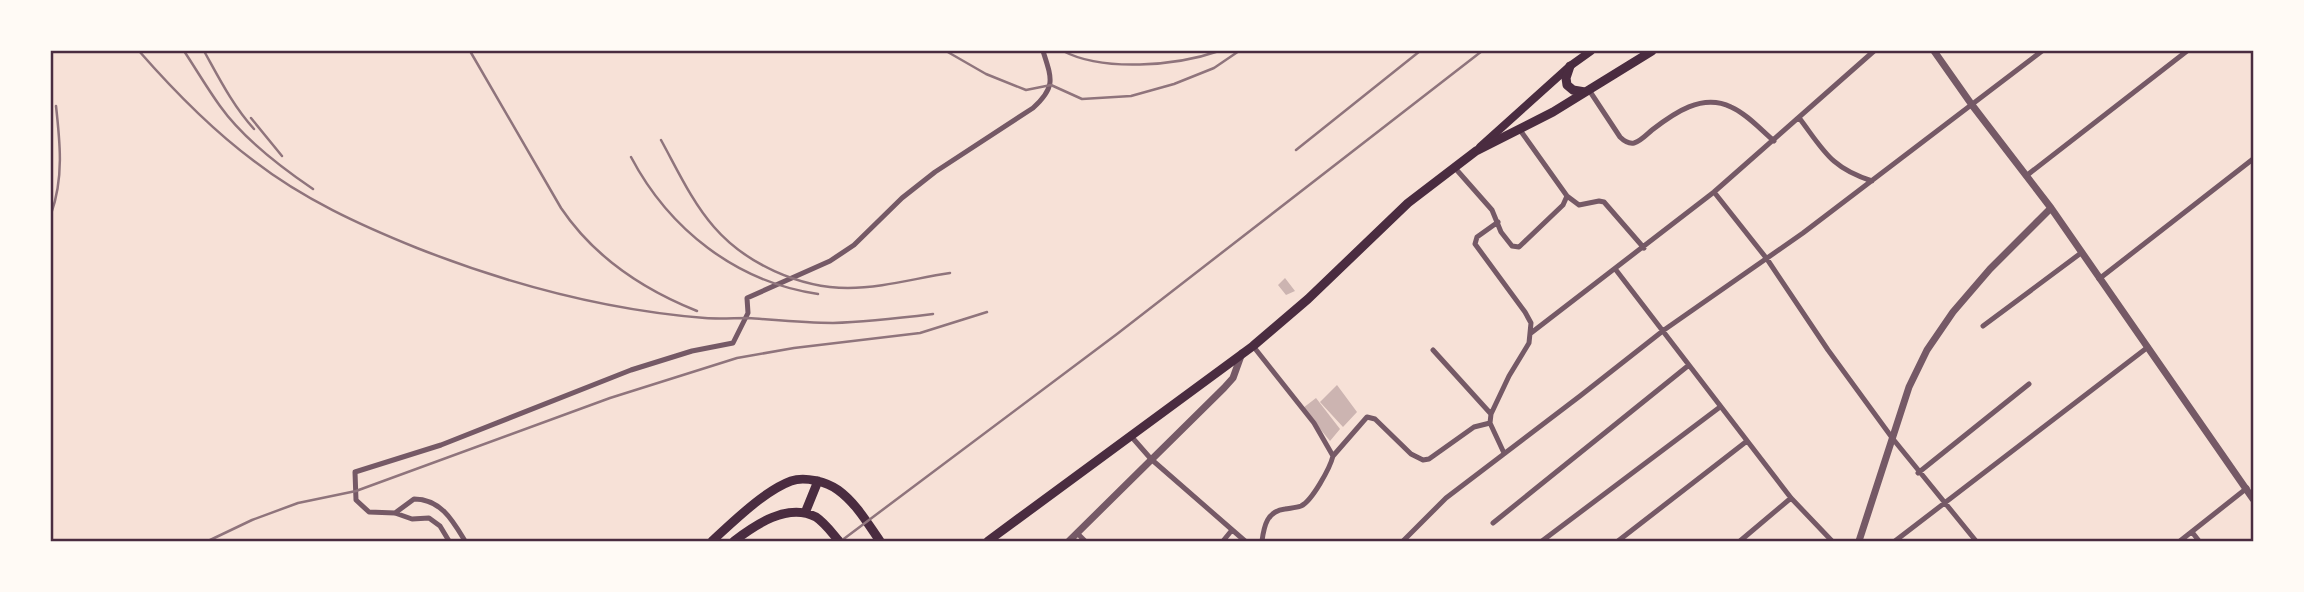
<svg xmlns="http://www.w3.org/2000/svg" width="2304" height="592" viewBox="0 0 2304 592" font-family="Lato,sans-serif">
  <style>
    .building { fill: #ccb4b1 }
    .lines { fill: none; stroke-linecap: round; stroke-linejoin: round }
    .minor { stroke: #755966; stroke-width: 5 }
    .tertiary { stroke: #755966; stroke-width: 7 }
    .secondary { stroke: #4a2c40; stroke-width: 8 }
    .primary { stroke: #4a2c40; stroke-width: 9 }
    .rail { stroke: #8f747c; stroke-width: 2.5 }
    .neatline { fill: none; stroke: #4a2c40; stroke-width: 2.5 }
  </style>
  <rect width="100%" height="100%" fill="#f7e1d7"/>
  <!-- building -->
  <path class="building" d="M 1285,278 L 1295,291 L 1286,295 L 1278,285 Z
    M 1337,385 L 1357,412 L 1343,427 L 1320,402 Z
    M 1316,398 L 1340,429 L 1330,441 L 1303,408 Z"/>
  <g class="lines">
    <!-- minor -->
    <path class="minor" d="M 1589,90 L 1620,137 C 1624,141 1628,144 1634,143 C 1641,141 1647,134 1652,130 C 1674,113 1702,93 1731,107 C 1747,114 1761,130 1774,141
      M 1800,119 C 1824,151 1831,168 1872,181
      M 1455,168 L 1492,210 L 1501,232 L 1512,246 L 1519,247 L 1563,205 L 1567,196 L 1520,130
      M 2026,176 L 2187,51
      M 1714,192 L 1767,259 L 1828,350 L 1893,439 L 1976,541
      M 1567,196 L 1579,205 L 1599,201 L 1604,202 L 1644,248
      M 1498,222 L 1477,237 L 1475,244 L 1525,312 L 1531,323 L 1529,343 L 1509,376 L 1491,414 L 1490,423 L 1504,453
      M 1616,270 L 1791,498 L 1832,541
      M 2099,279 L 2253,159
      M 1983,326 L 2081,253
      M 1531,333 L 1714,192 L 1874,51
      M 1253,346 L 1314,423 L 1333,456 C 1330,468 1312,501 1301,506 C 1296,508 1290,508 1285,509 C 1267,511 1264,526 1262,541
      M 1433,350 L 1491,414
      M 1130,435 L 1151,459 L 1245,541
      M 1333,456 L 1367,417 L 1375,419 L 1411,454 L 1423,460 L 1429,459 L 1474,427 L 1490,423
      M 1918,473 L 2029,384
      M 395,513 L 414,499 C 441,499 453,521 465,541
      M 1493,523 L 1689,365
      M 2192,532 L 2199,541
      M 1077,533 L 1085,541
      M 449,541 L 440,526 L 429,518 L 412,519 L 395,513 L 369,512 L 356,500 L 355,472 L 441,445 L 631,370 L 692,351 L 733,343 L 748,313 L 747,298 L 830,261 L 854,245 L 902,198 L 935,172 L 1033,108 C 1056,87 1052,79 1043,51
      M 1223,541 L 1232,530
      M 1403,541 L 1446,498 L 1580,396 L 1664,330 L 1803,233 L 2042,51
      M 1542,541 L 1720,407
      M 1618,541 L 1747,441
      M 1740,541 L 1791,498
      M 1895,541 L 2148,347
      M 2180,541 L 2247,488"/>
    <!-- tertiary -->
    <path class="tertiary" d="M 1934,51 L 1972,105 L 2051,208 L 2253,499
      M 1069,541 L 1224,388 L 1233,378 L 1242,353
      M 1859,541 L 1909,387 L 1927,350 L 1953,312 L 1990,269 L 2051,208"/>
    <!-- secondary -->
    <path class="secondary" d="M 1480,147 L 1570,66 L 1591,51"/>
    <!-- primary -->
    <path class="primary" d="M 1570,66 L 1566,78 L 1567,85 L 1573,90 L 1585,92
      M 805,513 L 818,481
      M 712,541 C 733,522 764,491 791,481 C 805,476 827,482 838,490 C 856,503 868,524 880,541
      M 734,541 C 755,525 788,502 816,517 C 825,523 832,533 839,541
      M 988,541 L 1253,346 L 1308,299 L 1408,203 L 1476,151 L 1553,112 L 1652,51"/>
    <!-- rail -->
    <path class="rail" d="M 139,51 C 174,91 211,129 254,161 C 303,199 360,225 417,248 C 511,285 604,310 705,318 C 719,319 734,318 748,318 C 776,320 804,323 833,323 C 866,322 900,318 933,314
      M 184,51 C 196,69 207,88 220,106 C 242,137 282,168 313,189
      M 204,51 C 219,78 233,106 254,129
      M 470,51 L 561,208 C 594,257 642,289 697,311
      M 946,51 L 986,74 L 1026,90 L 1051,85 L 1082,99 L 1131,96 L 1174,84 L 1214,68 L 1239,51
      M 1063,51 C 1103,72 1176,66 1219,51
      M 251,118 L 282,156
      M 661,140 C 677,169 692,202 714,227 C 746,264 800,288 848,288 C 882,288 916,278 950,273
      M 1296,150 L 1420,51
      M 631,157 C 669,229 736,282 818,294
      M 51,214 C 64,178 60,142 56,106
      M 208,541 L 252,520 L 298,503 L 356,491 L 610,398 L 737,358 L 794,348 L 920,333 L 987,312
      M 841,541 L 1117,334 L 1482,51"/>
  </g>
  <!-- border -->
  <rect width="2304" height="592" fill="none" stroke="#fffaf5" stroke-width="105"/>
  <rect x="52" y="52" width="2200" height="488" class="neatline"/>
</svg>
